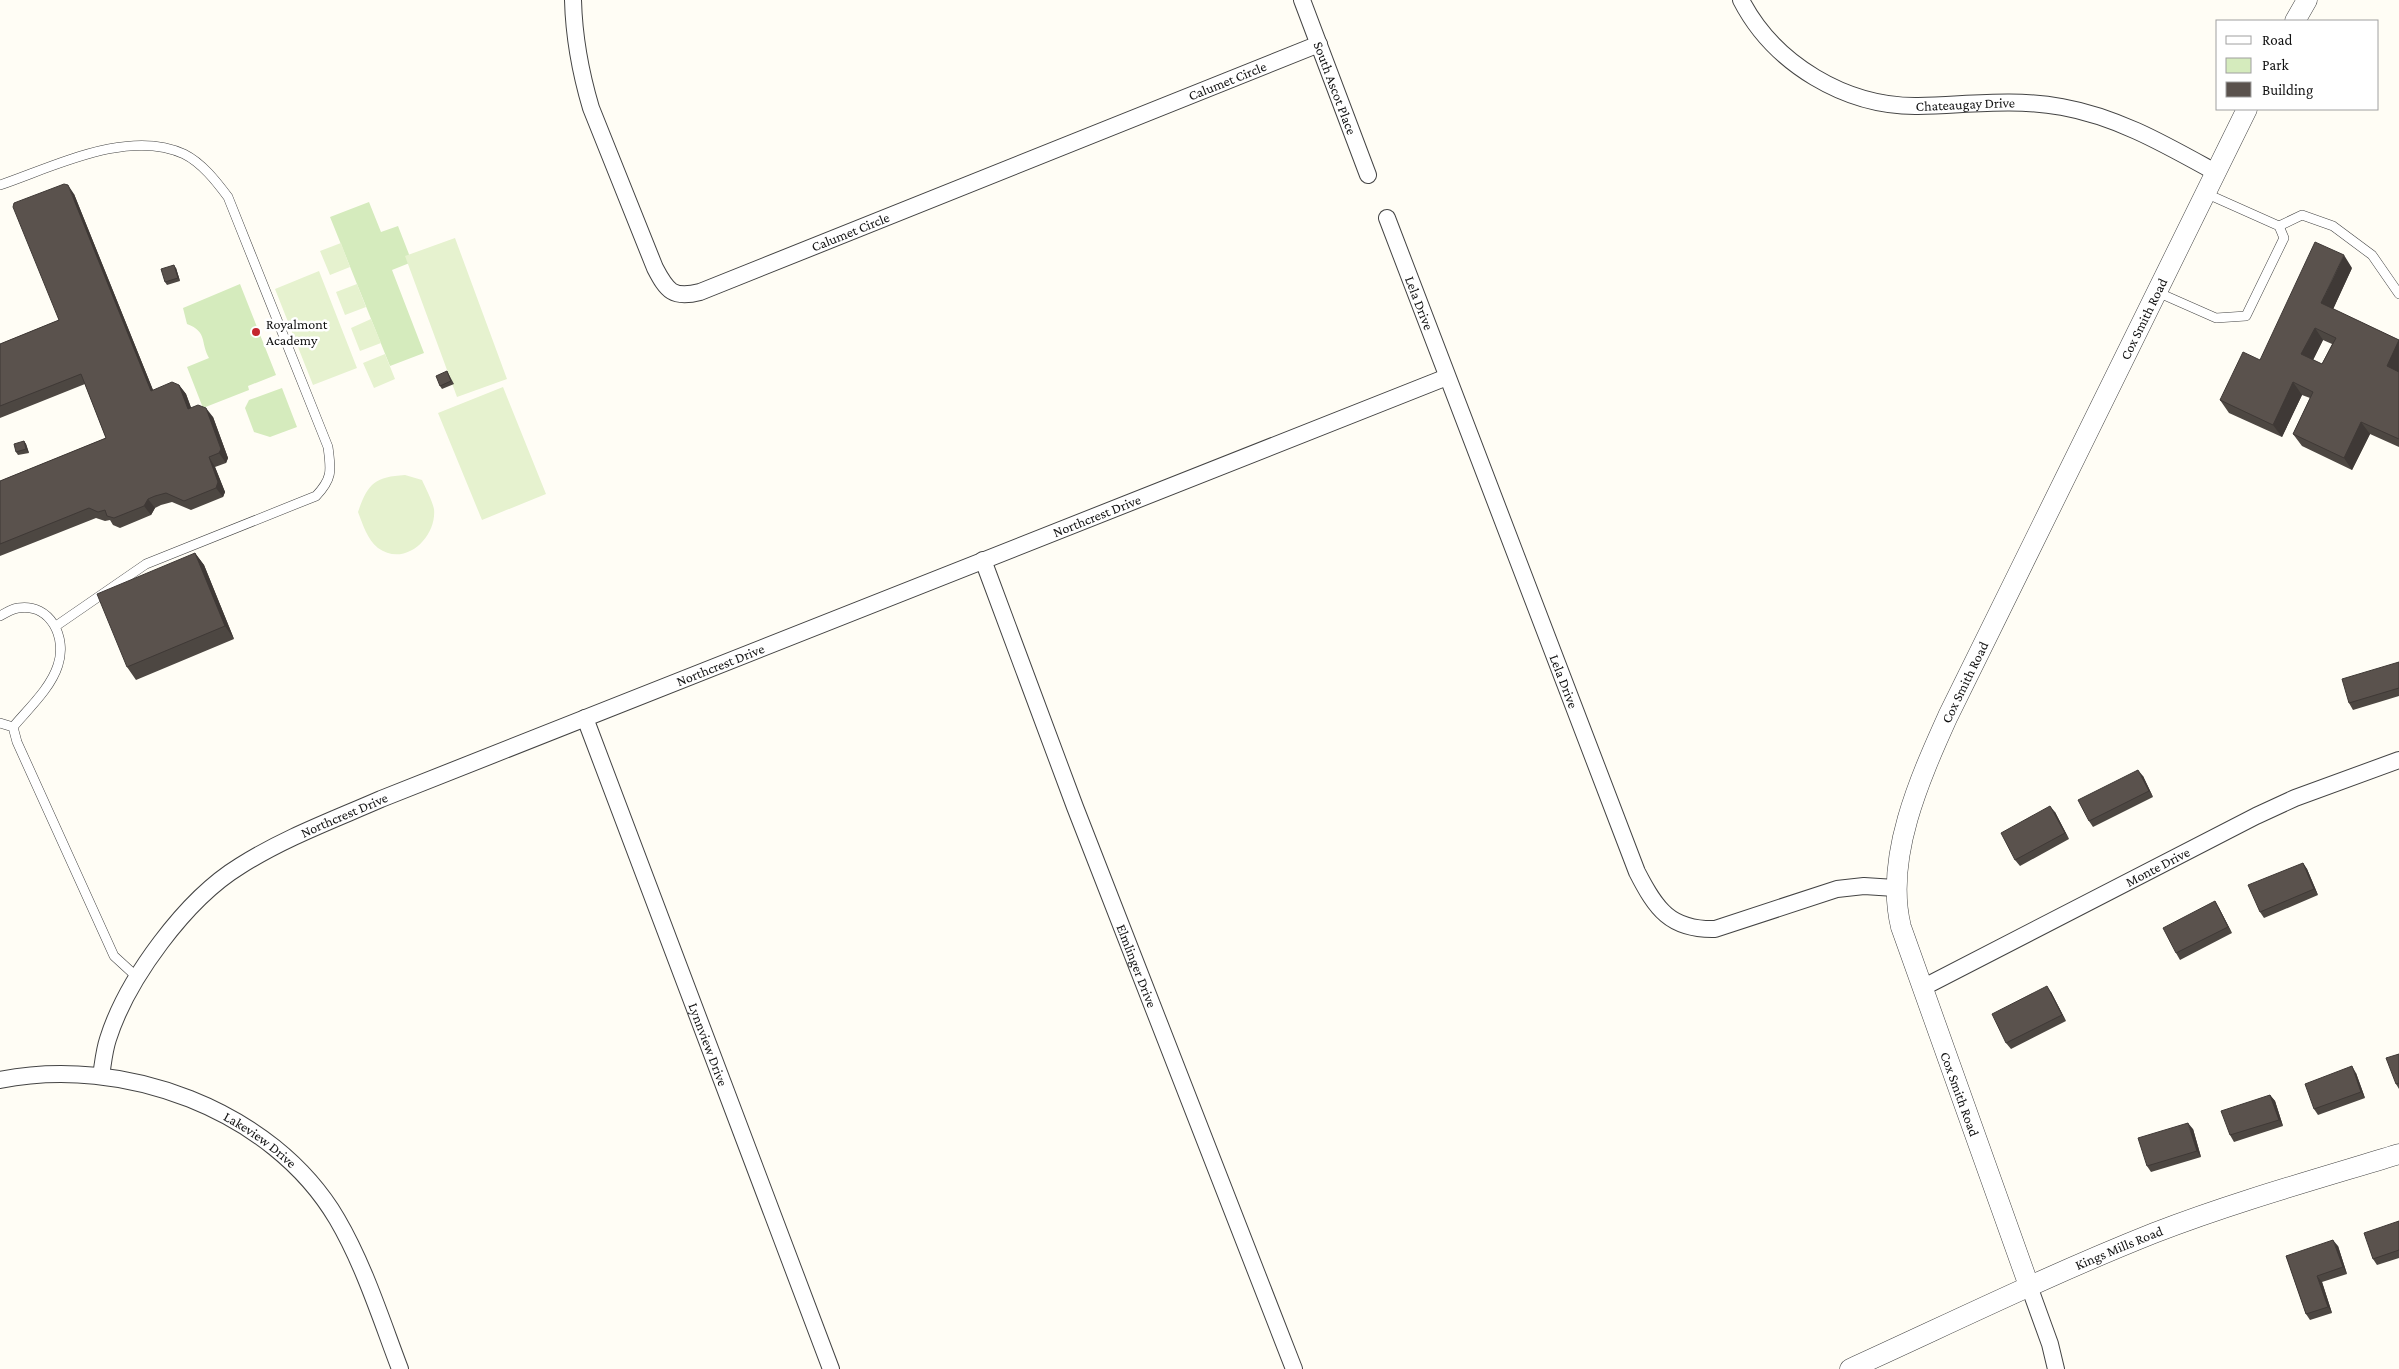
<svg xmlns="http://www.w3.org/2000/svg" width="2399" height="1369" viewBox="0 0 2399 1369" font-family="'Crimson Pro',serif">
  <style>
    .green { fill: #d5ebbd }
    .pitch { fill: #e6f2cf }
    .lines { fill: none; stroke-linecap: round; stroke-linejoin: round }
    .service-casing { stroke: #444; stroke-width: 10 }
    .minor-casing { stroke: #444; stroke-width: 18 }
    .tertiary-casing { stroke: #444; stroke-width: 21 }
    .service { stroke: #fff; stroke-width: 9 }
    .minor { stroke: #fff; stroke-width: 16 }
    .tertiary { stroke: #fff; stroke-width: 20 }
    .wall { fill: #4d4742; fill-rule: evenodd }
    .shaded-wall { fill: #3f3936 }
    .building { fill: #5a524d; stroke: #3f3936; fill-rule: evenodd }
    .poi-dot { fill: #c4262e; stroke: #fff; stroke-width: 2 }
    .labels { text-anchor: middle; dominant-baseline: central; stroke-width: 5; stroke-linejoin: round; paint-order: stroke }
    .street-label { font-size: 14px; fill: #111; stroke: #fff }
    .poi-label { font-size: 14px; fill: #111; stroke: #fff; text-anchor: start }
  </style>
  <rect width="100%" height="100%" fill="#fffdf5"/>
  <!-- green -->
  <path class="green" d="M 369,202 L 381,232 L 398,226 L 412,262 L 392,270 L 424,353 L 390,366 L 330,217 Z
    M 240,284 L 276,375 L 248,386 L 249,390 L 203,408 L 187,367 L 209,358 C 200,342 208,332 187,324 L 183,308 Z
    M 282,388 L 297,427 L 270,437 L 254,432 L 245,408 L 249,400 Z"/>
  <!-- pitch -->
  <path class="pitch" d="M 455,238 L 507,379 L 457,397 L 405,256 Z
    M 341,243 L 350,267 L 330,275 L 320,251 Z
    M 319,271 L 357,368 L 313,385 L 275,289 Z
    M 357,284 L 366,307 L 345,315 L 336,292 Z
    M 371,319 L 381,343 L 360,351 L 351,328 Z
    M 385,354 L 395,379 L 374,388 L 363,363 Z
    M 503,387 L 546,494 L 482,520 L 438,413 Z
    M 405,475 L 422,480 C 426,489 432,500 434,509 C 437,537 405,568 378,548 C 367,539 363,525 358,512 C 368,483 375,477 405,475 Z"/>
  <g class="lines">
    <!-- service casing -->
    <g class="service-casing">
      <path id="service" d="M 0,185 C 53,167 129,128 184,154 C 202,163 216,181 228,197 L 328,447 C 331,470 333,478 316,496 L 146,564 L 56,626
        M 2279,226 L 2302,215 L 2333,226 L 2372,255 L 2399,294
        M 2157,292 L 2216,318 L 2246,316 L 2284,238 L 2279,226 L 2205,193
        M 0,616 C 5,613 12,609 18,608 C 51,603 67,638 58,665 C 51,688 28,709 13,727
        M 0,723 L 13,727
        M 13,727 L 17,742 L 114,956 L 138,978"/>
    </g>
    <!-- minor casing -->
    <g class="minor-casing">
      <g id="minor">
        <path id="s1" d="M 573,0 C 574,39 580,71 591,108 L 655,268 C 667,291 673,299 700,292 L 1319,44"/>
        <path id="s2" d="M 1302,0 L 1368,175"/>
        <path id="s3" d="M 1741,0 C 1774,64 1846,107 1918,106 C 1968,105 2012,98 2062,107 C 2118,117 2166,145 2215,172"/>
        <path id="s4" d="M 1387,218 L 1637,872 C 1656,909 1670,930 1715,929 L 1837,889 L 1864,886 L 1895,888"/>
        <path id="s5" d="M 983,560 L 1075,807 L 1294,1369"/>
        <path id="s6" d="M 585,718 L 831,1369"/>
        <path id="s7" d="M 1922,988 L 2256,816 L 2295,798 L 2399,760"/>
        <path id="s8" d="M 101,1076 C 103,1064 104,1051 108,1039 C 127,979 186,899 240,866 C 284,838 333,820 381,799 L 1447,377"/>
        <path id="s9" d="M 0,1080 C 122,1055 272,1109 337,1219 C 364,1265 381,1319 400,1369"/>
        <path d="M 2029,1286 L 2050,1344 L 2056,1369"/>
      </g>
    </g>
    <!-- tertiary casing -->
    <g class="tertiary-casing">
      <g id="tertiary">
        <path d="M 2295,21 L 2307,0"/>
        <path id="s10" d="M 2029,1286 L 1901,927 C 1884,858 1920,778 1948,716 L 2247,109"/>
        <path id="s11" d="M 1850,1369 C 1951,1323 2051,1274 2154,1233 C 2234,1202 2317,1179 2399,1154"/>
      </g>
    </g>
    <!-- service -->
    <use href="#service" class="service"/>
    <!-- minor -->
    <use href="#minor" class="minor"/>
    <!-- tertiary -->
    <use href="#tertiary" class="tertiary"/>
  </g>
  <!-- wall -->
  <path class="wall" d="M 74,194 L 153,390 L 179,385 L 186,394 L 191,408 L 213,417 L 228,458 L 226,463 L 215,467 L 225,492 L 223,497 L 191,510 L 172,502 L 161,505 L 155,508 L 151,515 L 120,528 L 113,525 L 110,520 L 105,521 L 96,518 L 0,556 L 0,481 L 106,438 L 85,384 L 0,418 L 0,344 L 59,320 Z
    M 176,268 L 180,281 L 167,285 L 165,282 Z
    M 2352,268 L 2333,309 L 2399,340 L 2399,447 L 2370,434 L 2352,470 L 2302,446 L 2293,434 L 2310,398 L 2302,395 L 2282,437 L 2229,413 L 2220,400 ZM 2323,340 L 2332,344 L 2322,364 L 2313,360 Z
    M 447,371 L 454,384 L 442,389 L 440,386 Z
    M 24,441 L 26,444 L 29,453 L 18,455 L 16,452 Z
    M 195,553 L 204,565 L 234,639 L 136,680 L 127,667 Z
    M 2399,662 L 2399,696 L 2353,710 L 2349,703 Z
    M 2143,776 L 2153,797 L 2093,827 L 2089,821 Z
    M 2055,812 L 2069,839 L 2020,866 L 2015,860 Z
    M 2303,863 L 2307,869 L 2318,895 L 2264,918 L 2260,912 Z
    M 2215,901 L 2219,908 L 2232,933 L 2180,960 L 2176,953 Z
    M 2051,992 L 2066,1021 L 2011,1049 L 2006,1043 Z
    M 2399,1054 L 2399,1089 L 2396,1084 Z
    M 2356,1073 L 2365,1098 L 2318,1115 L 2314,1109 Z
    M 2270,1095 L 2275,1101 L 2283,1126 L 2234,1142 L 2230,1135 Z
    M 2193,1129 L 2201,1157 L 2151,1172 L 2147,1166 Z
    M 2399,1221 L 2399,1258 L 2377,1265 L 2373,1259 Z
    M 2338,1246 L 2347,1274 L 2322,1282 L 2332,1313 L 2310,1320 L 2306,1314 L 2286,1256 Z"/>
  <!-- shaded-wall -->
  <path class="shaded-wall" d="M 68,185 L 74,194 L 157,400 L 151,391 Z
    M 2344,255 L 2352,268 L 2330,316 L 2321,303 Z
    M 174,265 L 176,268 L 180,281 L 178,278 Z
    M 2315,328 L 2323,340 L 2310,366 L 2301,354 Z
    M 2399,340 L 2399,371 L 2395,379 L 2387,366 Z
    M 2293,382 L 2302,395 L 2282,437 L 2273,425 Z
    M 179,385 L 186,394 L 195,418 L 188,409 Z
    M 206,408 L 213,417 L 228,458 L 226,463 L 219,453 Z
    M 2361,422 L 2370,434 L 2352,470 L 2344,458 Z
    M 24,441 L 26,444 L 29,453 L 26,449 Z
    M 209,457 L 215,467 L 225,492 L 223,497 L 216,488 Z
    M 148,499 L 155,508 L 151,515 L 144,506 Z
    M 195,553 L 204,565 L 234,639 L 225,626 Z
    M 2138,770 L 2143,776 L 2153,797 L 2149,791 Z
    M 2050,806 L 2055,812 L 2069,839 L 2065,833 Z
    M 2303,863 L 2307,869 L 2318,895 L 2314,889 Z
    M 2215,901 L 2219,908 L 2232,933 L 2228,927 Z
    M 2047,986 L 2051,992 L 2066,1021 L 2062,1015 Z
    M 2352,1066 L 2356,1073 L 2365,1098 L 2361,1092 Z
    M 2270,1095 L 2275,1101 L 2283,1126 L 2279,1120 Z
    M 2188,1123 L 2193,1129 L 2201,1157 L 2197,1151 Z
    M 2333,1240 L 2338,1246 L 2347,1274 L 2343,1267 Z
    M 2317,1276 L 2322,1282 L 2332,1313 L 2328,1307 Z"/>
  <!-- building -->
  <path class="building" d="M 64,184 L 68,185 L 151,391 L 172,382 L 179,385 L 188,409 L 198,405 L 206,408 L 221,449 L 219,453 L 209,457 L 218,482 L 216,488 L 184,501 L 166,493 L 155,496 L 148,499 L 144,506 L 114,518 L 107,516 L 105,510 L 98,512 L 89,508 L 0,544 L 0,481 L 106,438 L 81,374 L 0,406 L 0,344 L 59,320 L 13,207 L 14,203 Z
    M 2315,242 L 2344,255 L 2321,303 L 2399,340 L 2387,366 L 2399,372 L 2399,439 L 2361,422 L 2344,458 L 2293,434 L 2313,392 L 2293,382 L 2273,425 L 2220,400 L 2243,352 L 2260,360 ZM 2315,328 L 2336,338 L 2322,364 L 2301,354 Z
    M 174,265 L 178,278 L 165,282 L 161,269 Z
    M 447,371 L 451,381 L 440,386 L 436,376 Z
    M 24,441 L 26,449 L 16,452 L 14,444 Z
    M 195,553 L 225,626 L 127,667 L 97,594 Z
    M 2399,662 L 2399,688 L 2349,703 L 2342,679 Z
    M 2138,770 L 2149,791 L 2089,821 L 2078,800 Z
    M 2050,806 L 2065,833 L 2015,860 L 2001,833 Z
    M 2303,863 L 2314,889 L 2260,912 L 2248,885 Z
    M 2215,901 L 2228,927 L 2176,953 L 2163,928 Z
    M 2047,986 L 2062,1015 L 2006,1043 L 1992,1014 Z
    M 2399,1054 L 2399,1083 L 2396,1084 L 2386,1058 Z
    M 2352,1066 L 2361,1092 L 2314,1109 L 2305,1084 Z
    M 2270,1095 L 2279,1120 L 2230,1135 L 2221,1111 Z
    M 2188,1123 L 2197,1151 L 2147,1166 L 2138,1138 Z
    M 2399,1221 L 2399,1250 L 2373,1259 L 2364,1233 Z
    M 2333,1240 L 2343,1267 L 2317,1276 L 2328,1307 L 2306,1314 L 2286,1256 Z"/>
  <!-- markers -->
  <circle class="poi-dot" cx="256" cy="332" r="5"/>
  <g class="labels">
    <!-- street labels -->
    <g class="street-label">
      <text stroke="none"><textPath href="#s1" startOffset="908">Calumet Circle</textPath></text>
      <text stroke="none"><textPath href="#s2" startOffset="94">South Ascot Place</textPath></text>
      <text stroke="none"><textPath href="#s3" startOffset="264">Chateaugay Drive</textPath></text>
      <text stroke="none"><textPath href="#s1" startOffset="502">Calumet Circle</textPath></text>
      <text stroke="none"><textPath href="#s4" startOffset="91">Lela Drive</textPath></text>
      <text stroke="none"><textPath href="#s10" startOffset="1044">Cox Smith Road</textPath></text>
      <text stroke="none"><textPath href="#s8" startOffset="1185">Northcrest Drive</textPath></text>
      <text stroke="none"><textPath href="#s8" startOffset="780">Northcrest Drive</textPath></text>
      <text stroke="none"><textPath href="#s4" startOffset="496">Lela Drive</textPath></text>
      <text stroke="none"><textPath href="#s10" startOffset="639">Cox Smith Road</textPath></text>
      <text stroke="none"><textPath href="#s8" startOffset="375">Northcrest Drive</textPath></text>
      <text stroke="none"><textPath href="#s7" startOffset="265">Monte Drive</textPath></text>
      <text stroke="none"><textPath href="#s5" startOffset="434">Elmlinger Drive</textPath></text>
      <text stroke="none"><textPath href="#s6" startOffset="349">Lynnview Drive</textPath></text>
      <text transform="translate(1960 1094) rotate(70)">Cox Smith Road</text>
      <text stroke="none"><textPath href="#s9" startOffset="275">Lakeview Drive</textPath></text>
      <text stroke="none"><textPath href="#s11" startOffset="295">Kings Mills Road</textPath></text>
    </g>
    <!-- poi labels -->
    <g class="poi-label">
      <text x="266" y="324">Royalmont<tspan x="266" dy="16">Academy</tspan></text>
    </g>
  </g>
  <!-- legend -->
  <rect x="2216" y="20" width="162" height="90" fill="#ffffff" stroke="#a0a0a0"/>
  <rect x="2226" y="36" width="25" height="8" fill="#ffffff" stroke="#a0a0a0"/>
  <text x="2262" y="45" font-size="15" fill="#111111">Road</text>
  <rect x="2226" y="58" width="25" height="15" fill="#d5ebbd" stroke="#a0a0a0"/>
  <text x="2262" y="70" font-size="15" fill="#111111">Park</text>
  <rect x="2226" y="82" width="25" height="15" fill="#5a524d" stroke="#a0a0a0"/>
  <text x="2262" y="95" font-size="15" fill="#111111">Building</text>
</svg>
